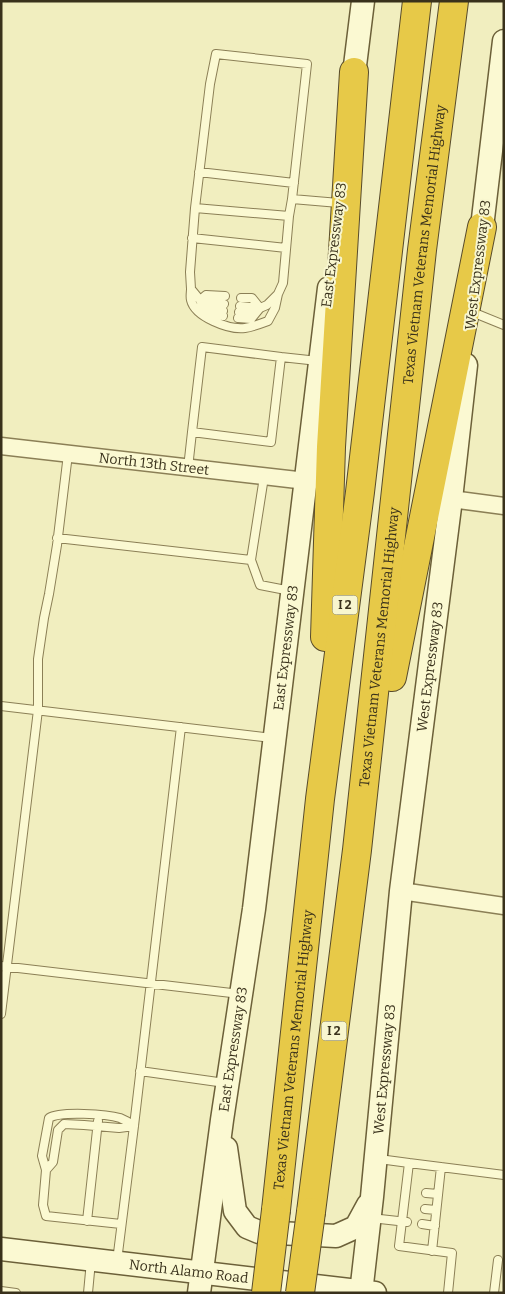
<svg xmlns="http://www.w3.org/2000/svg" width="505" height="1294" viewBox="0 0 505 1294" font-family="Bitter,serif">
  <style>
    .lines { fill: none; stroke-linecap: round; stroke-linejoin: round }
    .service-casing { stroke: #8b7f56; stroke-width: 10 }
    .minor-casing { stroke: #8b7f56; stroke-width: 19 }
    .secondary-casing { stroke: #6c6039; stroke-width: 25 }
    .motorway-casing { stroke: #584b2b; stroke-width: 30 }
    .service { stroke: #fbf9d2; stroke-width: 8 }
    .minor { stroke: #fbf9d2; stroke-width: 16 }
    .secondary { stroke: #fbf9d2; stroke-width: 22 }
    .motorway { stroke: #e7c948; stroke-width: 28 }
    .motorway-bridge-casing { stroke: #584b2b; stroke-width: 30; stroke-linecap: butt }
    .motorway-bridge { stroke: #e7c948; stroke-width: 28 }
    .labels { text-anchor: middle; dominant-baseline: central; stroke-width: 4; stroke-linejoin: round; paint-order: stroke }
    .shield { fill: #f8f6cf; stroke: #726c51; stroke-width: 1 }
    .shield-label { font-size: 12px; font-weight: bold; fill: #39311b }
    .street-label { font-size: 14px; fill: #39311b; stroke: #f8f6cf }
  </style>
  <rect width="100%" height="100%" fill="#f1eebf"/>
  <g class="lines">
    <!-- service casing -->
    <g class="service-casing">
      <path id="service" d="M 199,172 L 294,183
        M 292,199 L 289,216 L 195,208 L 210,84 L 216,54 L 307,64 L 292,199 L 339,203
        M 195,208 L 190,272 L 191,289 L 200,300 L 224,304
        M 192,238 L 286,248
        M 191,289 C 191,292 190,297 191,300 C 195,317 229,330 245,328 C 252,327 260,324 268,321 L 275,308 L 278,294
        M 241,298 L 252,298 L 260,308
        M 200,300 L 204,311 L 211,314 L 223,316
        M 200,300 L 206,295 L 225,296
        M 202,301 L 206,306 L 223,311
        M 240,306 L 260,308 L 267,305 L 278,294 L 283,283 L 289,216
        M 239,312 L 251,313 L 258,309
        M 472,312 L 504,325
        M 238,318 L 251,319 L 260,308
        M 281,357 L 202,347 L 192,432 L 271,442 L 281,357 L 318,361
        M 188,468 L 192,432
        M 57,538 L 251,560 L 264,477
        M 251,560 L 260,585 L 291,591
        M 1,706 L 272,738
        M 1,966 L 240,994
        M 1,1014 L 38,710 L 38,659 L 44,618 L 49,594 L 57,545 L 68,454
        M 140,1071 L 225,1083
        M 379,1159 L 409,1163 L 399,1246 L 452,1253 L 448,1293
        M 409,1163 L 504,1175
        M 46,1170 L 53,1162 L 58,1130 L 64,1124 L 84,1125 L 119,1128 L 134,1126
        M 426,1193 L 438,1194
        M 425,1209 L 436,1210
        M 371,1218 L 407,1222
        M 87,1221 L 98,1121
        M 121,1224 L 46,1216 L 43,1205 L 46,1170 L 42,1156 L 49,1118 C 60,1111 107,1114 120,1118 C 125,1120 130,1123 134,1126
        M 422,1224 L 435,1226
        M 432,1251 L 441,1167
        M 117,1261 L 134,1126 L 181,727
        M 1,1291 L 16,1293
        M 88,1293 L 91,1261
        M 494,1293 L 498,1260"/>
    </g>
    <!-- minor casing -->
    <g class="minor-casing">
      <g id="minor">
        <path id="s1" d="M 1,446 L 306,481"/>
        <path d="M 451,499 L 504,506"/>
        <path d="M 401,891 L 504,906"/>
      </g>
    </g>
    <!-- secondary casing -->
    <g class="secondary-casing">
      <g id="secondary">
        <path d="M 352,90 L 363,1"/>
        <path d="M 480,244 L 504,41"/>
        <path d="M 226,1148 L 235,1211 L 247,1227 L 259,1232 L 336,1236 L 356,1227 L 368,1205"/>
        <path id="s2" d="M 1,1249 L 375,1293"/>
        <path id="s3" d="M 199,1293 L 222,1120 L 254,909 L 329,288"/>
        <path id="s4" d="M 361,1293 L 372,1197 L 401,891 L 451,499 L 466,365"/>
      </g>
    </g>
    <!-- motorway casing -->
    <g class="motorway-casing">
      <g id="motorway">
        <path d="M 325,637 L 331,447 L 354,72"/>
        <path d="M 392,677 L 482,227"/>
        <path id="s5" d="M 276,1210 L 320,799 L 360,492 L 417,1"/>
        <path id="s6" d="M 311,1212 L 357,850 L 422,250 L 454,1"/>
      </g>
    </g>
    <!-- service -->
    <use href="#service" class="service"/>
    <!-- minor -->
    <use href="#minor" class="minor"/>
    <!-- secondary -->
    <use href="#secondary" class="secondary"/>
    <!-- motorway -->
    <use href="#motorway" class="motorway"/>
    <!-- motorway-bridge casing -->
    <g class="motorway-bridge-casing">
      <path id="motorway-bridge" d="M 266,1293 L 276,1210
        M 300,1293 L 311,1212"/>
    </g>
    <!-- motorway-bridge -->
    <use href="#motorway-bridge" class="motorway-bridge"/>
  </g>
  <g class="labels">
    <!-- shield labels -->
    <g class="shield">
      <rect x="332.5" y="595.5" width="25" height="19" rx="4"/>
      <rect x="321.5" y="1021.5" width="25" height="19" rx="4"/>
    </g>
    <g class="shield-label">
      <text x="345" y="605">I 2</text>
      <text x="334" y="1031">I 2</text>
    </g>
    <!-- street labels -->
    <g class="street-label">
      <text transform="translate(334 245) rotate(-83)">East Expressway 83</text>
      <text stroke="none"><textPath href="#s6" startOffset="974">Texas Vietnam Veterans Memorial Highway</textPath></text>
      <text transform="translate(478 265) rotate(-83)">West Expressway 83</text>
      <text stroke="none"><textPath href="#s1" startOffset="154">North 13th Street</textPath></text>
      <text stroke="none"><textPath href="#s6" startOffset="569">Texas Vietnam Veterans Memorial Highway</textPath></text>
      <text stroke="none"><textPath href="#s3" startOffset="651">East Expressway 83</textPath></text>
      <text stroke="none"><textPath href="#s4" startOffset="630">West Expressway 83</textPath></text>
      <text stroke="none"><textPath href="#s3" startOffset="246">East Expressway 83</textPath></text>
      <text stroke="none"><textPath href="#s5" startOffset="161">Texas Vietnam Veterans Memorial Highway</textPath></text>
      <text stroke="none"><textPath href="#s4" startOffset="225">West Expressway 83</textPath></text>
      <text stroke="none"><textPath href="#s2" startOffset="189">North Alamo Road</textPath></text>
    </g>
  </g>
  <!-- border -->
  <rect width="505" height="1294" fill="none" stroke="#39311b" stroke-width="5"/>
</svg>
